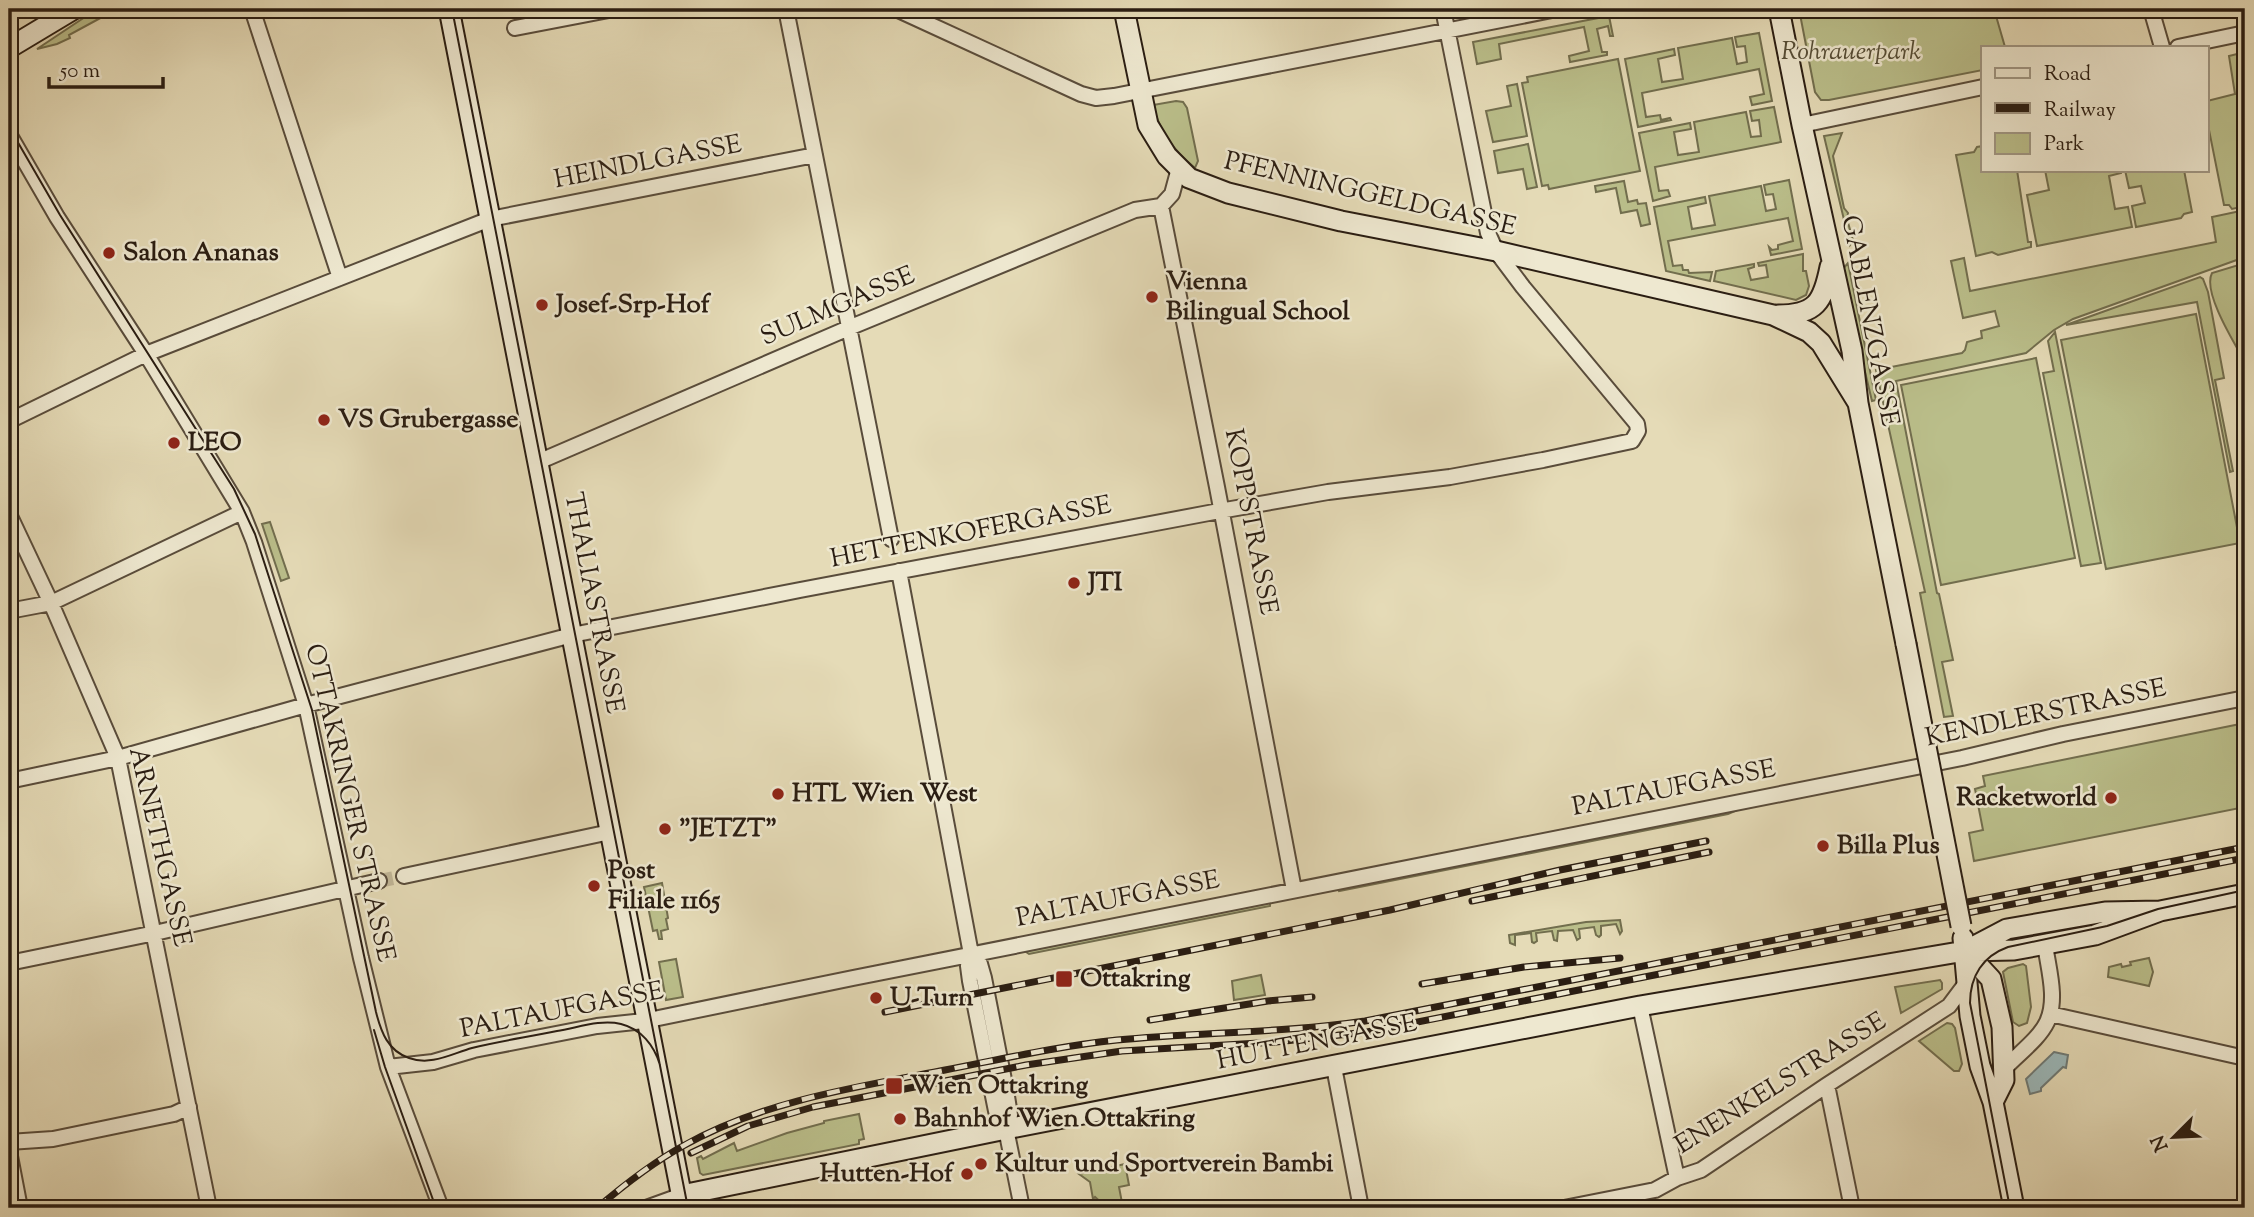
<svg xmlns="http://www.w3.org/2000/svg" width="2254" height="1217" viewBox="0 0 2254 1217" font-family="'Sorts Mill Goudy',serif">
  <style>
    .green { fill: #babe8a; stroke: #726e4e; stroke-width: 2 }
    .water { fill: #9bb8ba; stroke: #6e7a77; stroke-width: 2 }
    .lines { fill: none; stroke-linecap: round; stroke-linejoin: round }
    .street-tunnel { stroke: #c0b596; stroke-width: 14; stroke-dasharray: 14 7; stroke-linecap: butt }
    .street-casing { stroke: #594c3b; stroke-width: 18 }
    .secondary-casing { stroke: #2a1d12; stroke-width: 23 }
    .street { stroke: #eee8d0; stroke-width: 14 }
    .secondary { stroke: #eee8d0; stroke-width: 19 }
    .tram { stroke: #2a1d12; stroke-width: 2 }
    .rail-casing { stroke: #2a1d12; stroke-width: 7 }
    .rail { stroke: #eee8d0; stroke-width: 4.5; stroke-dasharray: 13; stroke-linecap: butt }
    .secondary-bridge-casing { stroke: #2a1d12; stroke-width: 23; stroke-linecap: butt }
    .secondary-bridge { stroke: #eee8d0; stroke-width: 19 }
    .poi-dot { fill: #8f2418; stroke: #eee8d0; stroke-width: 2.5 }
    .labels { text-anchor: middle; dominant-baseline: central; stroke-width: 5; stroke-linejoin: round; paint-order: stroke }
    .park-label { font-size: 26px; font-style: italic; fill: #554d36; stroke: #eee8d0 }
    .street-label { font-size: 26px; fill: #2a1d12; stroke: #eee8d0 }
    .poi-label { font-size: 26px; font-weight: bold; fill: #2a1d12; stroke: #eee8d0; text-anchor: start }
  </style>
  <rect width="100%" height="100%" fill="#e5dbb7"/>
  <filter id="stains"><feTurbulence type="fractalNoise" baseFrequency=".00286" numOctaves="4"/><feColorMatrix values="0 0 0 0 .2 0 0 0 0 .09 0 0 0 0 .02 0 0 0 .5 -.17"/></filter>
  <radialGradient id="worn" r=".72"><stop offset=".6" stop-color="#630" stop-opacity="0"/><stop offset="1" stop-color="#630" stop-opacity=".3"/></radialGradient>
  <!-- green -->
  <path class="green" d="M 97,9 L 117,9 L 69,35 L 70,38 L 57,44 L 37,49 Z
    M 1799,9 L 1994,9 L 2005,47 L 1983,47 L 1983,70 L 1829,100 L 1821,100 L 1815,92 Z
    M 1609,16 L 1613,36 L 1610,36 L 1608,26 L 1597,29 L 1602,52 L 1607,52 L 1607,55 L 1570,62 L 1569,56 L 1589,51 L 1584,27 L 1499,44 L 1501,59 L 1477,64 L 1473,42 Z
    M 1759,33 L 1772,101 L 1752,105 L 1750,97 L 1764,94 L 1759,69 L 1642,93 L 1646,117 L 1660,115 L 1661,120 L 1670,118 L 1671,120 L 1638,127 L 1625,59 L 1674,49 L 1675,55 L 1658,59 L 1662,82 L 1683,79 L 1678,48 L 1732,38 L 1737,64 L 1747,62 L 1745,46 L 1737,47 L 1735,37 Z
    M 2245,52 L 2245,179 L 2243,183 L 2245,206 L 2232,209 L 2229,205 L 2224,205 L 2207,120 L 2207,101 L 2235,94 L 2229,56 Z
    M 1618,59 L 1640,171 L 1549,189 L 1548,185 L 1542,186 L 1522,83 L 1528,82 L 1527,77 Z
    M 1517,84 L 1527,136 L 1493,142 L 1486,111 L 1511,106 L 1507,86 Z
    M 1176,101 L 1183,102 L 1187,108 L 1198,161 L 1195,168 C 1175,152 1159,131 1153,105 Z
    M 1774,107 L 1781,142 L 1655,167 L 1659,191 L 1668,190 L 1670,196 L 1653,201 L 1639,133 L 1690,123 L 1691,129 L 1674,132 L 1678,155 L 1699,152 L 1694,122 L 1746,112 L 1751,137 L 1761,136 L 1759,120 L 1752,121 L 1750,111 Z
    M 1842,133 L 1833,156 L 1844,208 L 1848,213 L 1847,219 L 1853,240 L 1850,245 L 1824,136 Z
    M 1528,144 L 1537,187 L 1527,189 L 1523,169 L 1498,173 L 1494,151 Z
    M 1983,146 L 1983,170 L 2017,170 L 2028,242 L 2031,242 L 2031,247 L 1998,255 L 1992,252 L 1976,256 L 1956,155 L 1974,152 L 1977,147 Z
    M 2045,170 L 2121,170 L 2121,173 L 2109,176 L 2115,209 L 2128,207 L 2132,227 L 2037,246 L 2027,195 L 2049,190 Z
    M 2125,170 L 2184,170 L 2192,212 L 2184,214 L 2181,218 L 2136,227 L 2132,206 L 2145,203 L 2141,186 L 2129,188 Z
    M 1789,180 L 1802,249 L 1771,255 L 1769,247 L 1772,250 L 1778,249 L 1778,245 L 1793,241 L 1788,218 L 1668,241 L 1673,266 L 1682,265 L 1683,270 L 1688,270 L 1689,273 L 1712,272 L 1710,281 L 1666,271 L 1654,207 L 1705,197 L 1706,203 L 1688,207 L 1692,229 L 1715,225 L 1709,196 L 1761,186 L 1766,211 L 1776,209 L 1773,194 L 1766,195 L 1764,185 Z
    M 1624,181 L 1628,202 L 1637,200 L 1638,204 L 1646,203 L 1650,224 L 1641,226 L 1637,210 L 1621,213 L 1616,188 L 1596,192 L 1595,186 Z
    M 2245,210 L 2245,257 L 2073,319 L 2054,330 L 2026,353 L 1896,381 L 1937,593 L 1939,594 L 1953,660 L 1942,662 L 1953,716 L 1944,717 L 1920,593 L 1925,592 L 1876,370 L 1962,353 L 1965,350 L 1967,342 L 1982,338 L 1981,331 L 1999,326 L 1995,311 L 1963,318 L 1951,261 L 1964,258 L 1970,291 L 2216,242 L 2212,217 Z
    M 1803,254 L 1803,271 L 1806,271 L 1809,286 L 1806,295 L 1796,300 L 1714,281 L 1716,271 L 1754,264 L 1754,267 L 1748,269 L 1751,280 L 1768,277 L 1766,265 L 1759,266 L 1758,263 Z
    M 1848,263 L 1876,400 L 1872,401 L 1842,276 L 1842,270 Z
    M 2245,263 L 2245,362 C 2235,344 2202,292 2212,273 Z
    M 2200,277 L 2203,279 L 2208,292 L 2224,378 L 2215,380 L 2233,471 L 2230,472 L 2197,302 L 2066,325 Z
    M 2196,314 L 2240,543 L 2106,569 L 2061,340 Z
    M 2055,332 L 2101,563 L 2081,566 L 2043,373 L 2054,371 L 2048,341 Z
    M 2036,358 L 2075,558 L 1941,585 L 1901,385 Z
    M 270,522 L 289,578 L 281,581 L 262,524 Z
    M 2245,723 L 2245,807 L 1974,861 L 1969,833 L 1983,830 L 1975,789 L 1985,786 L 1983,776 Z
    M 1742,808 L 1728,814 L 1339,891 L 1336,885 Z
    M 662,883 L 668,918 L 666,919 L 668,929 L 661,931 L 662,939 L 659,939 L 657,930 L 653,931 L 644,887 Z
    M 1270,899 L 1270,906 L 1029,954 L 1026,952 L 1025,947 Z
    M 1620,920 L 1622,931 L 1620,934 L 1616,924 L 1601,926 L 1601,935 L 1599,937 L 1596,935 L 1594,927 L 1579,929 L 1580,938 L 1577,940 L 1573,930 L 1558,931 L 1557,941 L 1554,940 L 1552,931 L 1536,933 L 1537,941 L 1534,943 L 1532,942 L 1531,933 L 1515,935 L 1515,945 L 1510,943 L 1509,935 L 1586,922 Z
    M 2149,958 L 2153,972 L 2149,986 L 2108,977 L 2109,967 L 2121,964 L 2122,967 L 2131,965 L 2130,962 Z
    M 676,959 L 683,997 L 666,1000 L 659,962 Z
    M 2023,964 L 2026,966 L 2031,1007 L 2027,1023 L 2019,1026 L 2013,1022 L 2003,972 L 2008,968 Z
    M 1261,975 L 1265,995 L 1234,1000 L 1232,981 Z
    M 1940,980 L 1942,983 L 1942,989 L 1901,1013 L 1895,987 Z
    M 1947,1023 L 1952,1024 L 1955,1028 L 1962,1064 L 1959,1071 L 1954,1071 L 1919,1041 Z
    M 859,1114 L 864,1139 L 859,1140 L 859,1144 L 703,1175 L 700,1173 L 697,1158 L 701,1156 L 703,1159 L 734,1143 L 737,1151 L 787,1133 L 824,1123 L 824,1121 Z
    M 1125,1164 L 1129,1185 L 1119,1187 L 1123,1208 L 1117,1208 L 1112,1203 L 1108,1203 L 1105,1206 L 1095,1197 L 1093,1199 L 1090,1182 L 1079,1174 Z"/>
  <!-- water -->
  <path class="water" d="M 2054,1052 L 2068,1055 L 2066,1068 L 2063,1067 L 2041,1088 L 2041,1091 L 2030,1094 L 2026,1079 Z"/>
  <g class="lines">
    <!-- street-tunnel -->
    <path class="street-tunnel" d="M 379,881 L 404,876"/>
    <!-- street casing -->
    <g class="street-casing">
      <path id="street" d="M 252,9 L 340,278
        M 786,9 L 891,539
        M 896,9 L 1081,94 L 1096,98 L 1114,96 L 1557,9
        M 2151,9 L 2162,47
        M 515,28 L 614,9
        M 2178,47 L 2245,33
        M 1802,125 L 1983,87
        M 9,134 L 57,217 L 146,354 L 242,512 L 254,542 L 306,705 L 361,958 L 388,1067 L 441,1208
        M 1179,168 L 1172,194 L 1161,206 L 1217,487 L 1294,890
        M 9,421 L 146,354 L 490,219 L 815,155
        M 538,462 L 851,327 L 1135,210 L 1161,206
        M 9,514 L 51,603 L 118,758 L 209,1208
        M 899,571 L 971,954 L 968,966 L 970,981 L 996,1111 L 1006,1129 L 1022,1208
        M 9,611 L 51,603 L 242,512
        M 9,781 L 118,758 L 306,705 L 572,635 L 800,590 L 1214,512 L 1328,492 L 1450,477 L 1543,460 L 1632,441 L 1638,431 L 1637,424 L 1523,287 L 1496,251 L 1488,233 L 1443,9
        M 404,876 L 610,832
        M 971,954 L 980,964 L 984,978 L 1006,1090 L 1010,1115 L 1006,1129
        M 9,963 L 155,933 L 379,881
        M 1640,1006 L 1677,1178
        M 2050,1014 L 2245,1058
        M 388,1067 L 433,1062 L 474,1050 L 597,1026 L 644,1021 L 853,978 L 1962,758 L 2063,734 L 2245,698
        M 1334,1067 L 1361,1208
        M 2005,1068 C 2018,1054 2039,1039 2047,1022 C 2058,999 2048,968 2045,944
        M 1827,1085 L 1852,1208
        M 9,1142 L 53,1139 L 174,1114 L 189,1107
        M 9,1151 L 20,1208
        M 646,1208 L 682,1195
        M 1564,1208 L 1655,1190 L 1677,1178 L 1701,1170 L 1827,1085 L 1949,1006 L 1967,982"/>
    </g>
    <!-- secondary casing -->
    <g class="secondary-casing">
      <path id="secondary" d="M 449,9 L 684,1208
        M 1124,9 L 1148,125 L 1167,156 L 1189,178 L 1228,193 L 1341,221 L 1496,251 L 1773,315 L 1809,332 L 1821,343 L 1858,403
        M 1779,9 L 1802,125 L 1852,351 L 1858,403 L 1906,644
        M 9,48 L 74,9
        M 1778,315 C 1816,315 1823,302 1830,267
        M 1963,938 L 1970,1016 L 1980,1066 L 1993,1102 L 2014,1208
        M 1969,949 L 2007,929 L 2105,912 L 2160,911 L 2245,894
        M 1965,951 L 1991,979 L 2002,1027 L 2004,1080 L 1993,1102
        M 682,1195 L 1006,1129 L 1640,1006 L 1965,951 L 2014,950 L 2095,935 L 2160,911"/>
    </g>
    <!-- street -->
    <use href="#street" class="street"/>
    <!-- secondary -->
    <use href="#secondary" class="secondary"/>
    <!-- tram -->
    <path class="tram" d="M 452,9 L 688,1208
      M 9,127 L 60,215 L 234,489 L 255,534 L 312,710 L 376,1012 C 381,1032 388,1051 409,1058 C 431,1066 451,1054 472,1048 C 499,1041 529,1037 557,1031 C 577,1028 600,1019 621,1024 C 641,1029 654,1045 660,1065
      M 374,1030 L 385,1067 L 436,1208
      M 2010,1208 L 1970,1003 C 1970,976 1983,956 2008,947 L 2107,926 L 2158,909 L 2245,890"/>
    <!-- rail casing -->
    <g class="rail-casing">
      <path id="rail" d="M 1472,901 L 1709,852
        M 1422,984 L 1524,967 L 1620,958
        M 885,1012 L 1390,910 L 1560,870 L 1706,841
        M 1150,1020 L 1268,1001 L 1312,997
        M 691,1153 L 748,1126 L 813,1107 L 1026,1065 L 1122,1051 L 1276,1042 L 1367,1032 L 2245,858
        M 597,1208 C 624,1185 652,1163 683,1146 C 763,1101 856,1087 945,1070 C 1002,1059 1059,1046 1117,1040 C 1200,1032 1283,1033 1365,1021 L 2245,847"/>
    </g>
    <!-- rail -->
    <use href="#rail" class="rail"/>
    <!-- secondary-bridge casing -->
    <g class="secondary-bridge-casing">
      <path id="secondary-bridge" d="M 1906,644 L 1961,926"/>
    </g>
    <!-- secondary-bridge -->
    <use href="#secondary-bridge" class="secondary-bridge"/>
  </g>
  <!-- markers -->
  <g class="poi-dot">
    <circle cx="109" cy="253" r="7"/>
    <circle cx="1152" cy="297" r="7"/>
    <circle cx="542" cy="305" r="7"/>
    <circle cx="324" cy="420" r="7"/>
    <circle cx="174" cy="443" r="7"/>
    <circle cx="1074" cy="583" r="7"/>
    <circle cx="778" cy="794" r="7"/>
    <circle cx="2111" cy="798" r="7"/>
    <circle cx="665" cy="829" r="7"/>
    <circle cx="1823" cy="846" r="7"/>
    <circle cx="594" cy="886" r="7"/>
    <rect x="1055" y="970" width="18" height="18" rx="3.5"/>
    <circle cx="876" cy="998" r="7"/>
    <rect x="885" y="1077" width="18" height="18" rx="3.5"/>
    <circle cx="900" cy="1119" r="7"/>
    <circle cx="981" cy="1164" r="7"/>
    <circle cx="967" cy="1174" r="7"/>
  </g>
  <g class="labels">
    <!-- park labels -->
    <g class="park-label">
      <text x="1851" y="52">Rohrauerpark</text>
    </g>
    <!-- street labels -->
    <g class="street-label">
      <text transform="translate(648 163) rotate(-11)">HEINDLGASSE</text>
      <text transform="translate(1370 195) rotate(13)">PFENNINGGELDGASSE</text>
      <text transform="translate(838 307) rotate(-23)">SULMGASSE</text>
      <text transform="translate(1869 321) rotate(79)">GABLENZGASSE</text>
      <text transform="translate(1250 522) rotate(79)">KOPPSTRASSE</text>
      <text transform="translate(971 533) rotate(-11)">HETTENKOFERGASSE</text>
      <text transform="translate(593 603) rotate(79)">THALIASTRASSE</text>
      <text transform="translate(2046 714) rotate(-12)">KENDLERSTRASSE</text>
      <text transform="translate(1674 789) rotate(-11)">PALTAUFGASSE</text>
      <text transform="translate(349 803) rotate(77)">OTTAKRINGER STRASSE</text>
      <text transform="translate(159 847) rotate(77)">ARNETHGASSE</text>
      <text transform="translate(1118 900) rotate(-11)">PALTAUFGASSE</text>
      <text transform="translate(562 1011) rotate(-11)">PALTAUFGASSE</text>
      <text transform="translate(1317 1043) rotate(-11)">HUTTENGASSE</text>
      <text transform="translate(1781 1084) rotate(-32)">ENENKELSTRASSE</text>
    </g>
    <!-- poi labels -->
    <g class="poi-label">
      <text x="123" y="253">Salon Ananas</text>
      <text x="1166" y="282">Vienna<tspan x="1166" dy="30">Bilingual School</tspan></text>
      <text x="556" y="305">Josef-Srp-Hof</text>
      <text x="338" y="420">VS Grubergasse</text>
      <text x="188" y="443">LEO</text>
      <text x="1088" y="583">JTI</text>
      <text x="792" y="794">HTL Wien West</text>
      <text x="2097" y="798" text-anchor="end">Racketworld</text>
      <text x="679" y="829">"JETZT"</text>
      <text x="1837" y="846">Billa Plus</text>
      <text x="608" y="871">Post<tspan x="608" dy="30">Filiale 1165</tspan></text>
      <text x="1080" y="979">Ottakring</text>
      <text x="890" y="998">U-Turn</text>
      <text x="910" y="1086">Wien Ottakring</text>
      <text x="914" y="1119">Bahnhof Wien Ottakring</text>
      <text x="995" y="1164">Kultur und Sportverein Bambi</text>
      <text x="953" y="1174" text-anchor="end">Hutten-Hof</text>
    </g>
  </g>
  <!-- margin -->
  <rect width="2254" height="1217" fill="none" stroke="#e5dbb7" stroke-width="35"/>
  <rect x="10" y="10" width="2233" height="1196" fill="none" stroke="#2a1d12" stroke-width="3.5"/>
  <rect x="18" y="18" width="2219" height="1182" fill="none" stroke="#2a1d12" stroke-width="2"/>
  <!-- legend -->
  <rect x="1981" y="46" width="228" height="126" fill="#eee8d0" stroke="#a09784" stroke-width="2"/>
  <rect x="1995" y="68" width="35" height="10" fill="#eee8d0" stroke="#a09784" stroke-width="2"/>
  <text x="2044" y="80" font-size="21" fill="#2a1d12">Road</text>
  <rect x="1995" y="103" width="35" height="10" fill="#2a1d12" stroke="#a09784" stroke-width="2"/>
  <text x="2044" y="116" font-size="21" fill="#2a1d12">Railway</text>
  <rect x="1995" y="133" width="35" height="21" fill="#babe8a" stroke="#a09784" stroke-width="2"/>
  <text x="2044" y="150" font-size="21" fill="#2a1d12">Park</text>
  <!-- north arrow -->
  <g transform="translate(2174 1137) rotate(246)" stroke="#eee8d0" stroke-width="5" paint-order="stroke">
  <path d="M0-5L12 26L0 18L-12 26Z" fill="#2a1d12"/>
  <text y="-10" font-size="19" font-weight="bold" text-anchor="middle" fill="#2a1d12">N</text>
  </g>
  <!-- scale -->
  <path d="M49 77v10h114v-10" fill="none" stroke="#2a1d12" stroke-width="3.5"/>
  <text x="60" y="77" font-size="21" fill="#2a1d12" stroke="#eee8d0" stroke-width="5" paint-order="stroke">50 m</text>
  <rect width="100%" height="100%" filter="url(#stains)"/>
  <rect width="100%" height="100%" fill="url(#worn)"/>
</svg>
